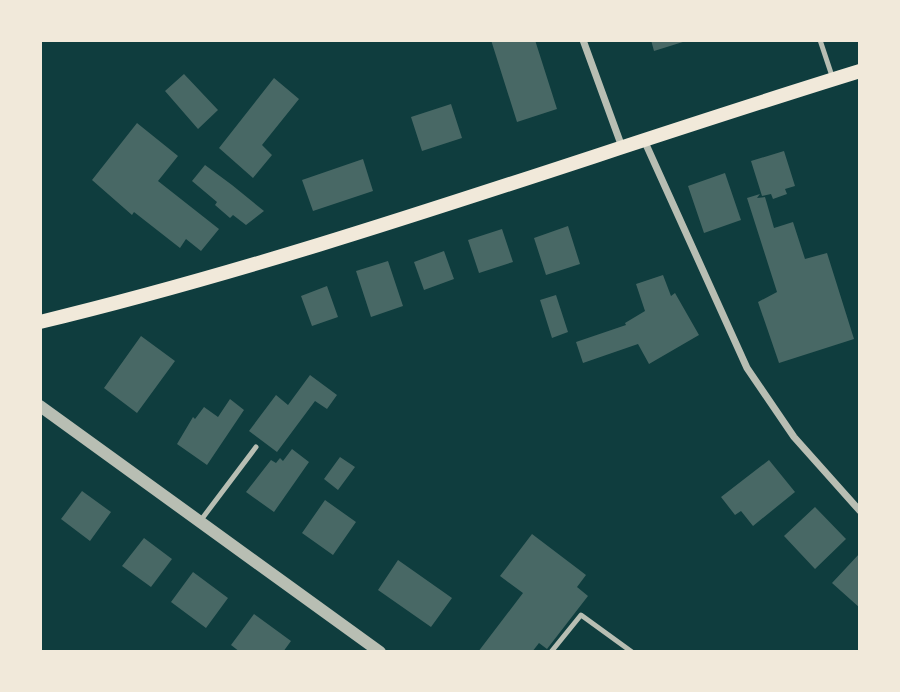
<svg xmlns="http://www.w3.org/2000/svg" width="900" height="692" viewBox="0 0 900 692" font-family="'Space Grotesk',sans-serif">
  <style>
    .building { fill: #486865 }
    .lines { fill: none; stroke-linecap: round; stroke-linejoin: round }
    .service { stroke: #b8beb3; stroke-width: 5 }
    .minor { stroke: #b8beb3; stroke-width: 7 }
    .tertiary { stroke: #b8beb3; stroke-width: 12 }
    .secondary { stroke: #f1e9da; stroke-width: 14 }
  </style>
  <rect width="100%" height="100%" fill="#0f3d3e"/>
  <!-- building -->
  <path class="building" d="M 491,40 L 535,40 L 557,109 L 517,122 Z
    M 651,40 L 686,40 L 686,41 L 654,51 Z
    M 184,74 L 218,110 L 198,129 L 165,91 Z
    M 274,78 L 299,99 L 262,145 L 272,155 L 253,178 L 219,148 Z
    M 451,104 L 462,138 L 422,151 L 411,117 Z
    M 137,123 L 178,156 L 158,181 L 219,229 L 201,251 L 186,239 L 180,248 L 134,212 L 132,215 L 92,180 Z
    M 784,151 L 795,186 L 785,189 L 787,194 L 773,199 L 771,194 L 762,196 L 751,161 Z
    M 363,159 L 373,191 L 313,211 L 302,180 Z
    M 205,165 L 232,185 L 264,211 L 246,225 L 233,215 L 230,218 L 215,205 L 217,202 L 192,181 Z
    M 725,173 L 741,220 L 704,233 L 688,186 Z
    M 760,194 L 757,198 L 765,197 L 774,228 L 793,222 L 805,259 L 827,253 L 854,339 L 779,363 L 758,302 L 777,292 L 747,198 Z
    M 568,226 L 580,264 L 546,275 L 534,238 Z
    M 502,229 L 513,262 L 479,273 L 468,240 Z
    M 444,251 L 454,279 L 424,290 L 414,262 Z
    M 388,261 L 403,306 L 371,317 L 356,271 Z
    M 663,275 L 671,296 L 675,293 L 699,335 L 649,364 L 638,344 L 583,363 L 576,342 L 626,325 L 625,323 L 645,311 L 636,284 Z
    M 327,286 L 338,317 L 312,326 L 301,296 Z
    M 556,295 L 568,332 L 552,338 L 540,300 Z
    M 141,336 L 175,361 L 137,413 L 104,388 Z
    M 310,375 L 337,395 L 327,409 L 315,401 L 277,452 L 249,431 L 276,395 L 288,405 Z
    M 230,399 L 244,410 L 207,465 L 177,444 L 193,417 L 195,419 L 204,407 L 218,417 Z
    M 292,449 L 309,462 L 274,512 L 246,492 L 271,460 L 276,463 L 280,458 L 283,461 Z
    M 340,457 L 355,467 L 338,490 L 324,479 Z
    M 769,460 L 795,492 L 753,526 L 741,511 L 735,515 L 721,497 Z
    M 82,491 L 111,512 L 90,541 L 61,519 Z
    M 325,500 L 356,522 L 333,555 L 302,533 Z
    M 815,507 L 846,539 L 815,569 L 784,536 Z
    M 532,534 L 586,575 L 577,587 L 588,596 L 547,649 L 539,643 L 532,652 L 478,652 L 523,593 L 500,576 Z
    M 144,538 L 172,559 L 151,587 L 122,566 Z
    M 860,553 L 860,608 L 832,583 Z
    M 398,560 L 452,598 L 431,627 L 378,590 Z
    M 193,572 L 228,598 L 206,628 L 171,602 Z
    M 254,614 L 291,641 L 283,652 L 240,652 L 231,645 Z"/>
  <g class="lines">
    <!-- service -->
    <path class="service" d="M 820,40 L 833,79
      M 201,520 L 256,447
      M 551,652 L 581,615 L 632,652"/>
    <!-- minor -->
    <path class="minor" d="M 583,40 L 622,147
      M 644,140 L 747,368 L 794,437 L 860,511"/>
    <!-- tertiary -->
    <path class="tertiary" d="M 40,406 L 380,652"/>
    <!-- secondary -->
    <path class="secondary" d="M 40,322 C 318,255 587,155 860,71"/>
  </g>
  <!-- border -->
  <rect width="900" height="692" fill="none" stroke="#f1e9da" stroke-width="84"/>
</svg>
